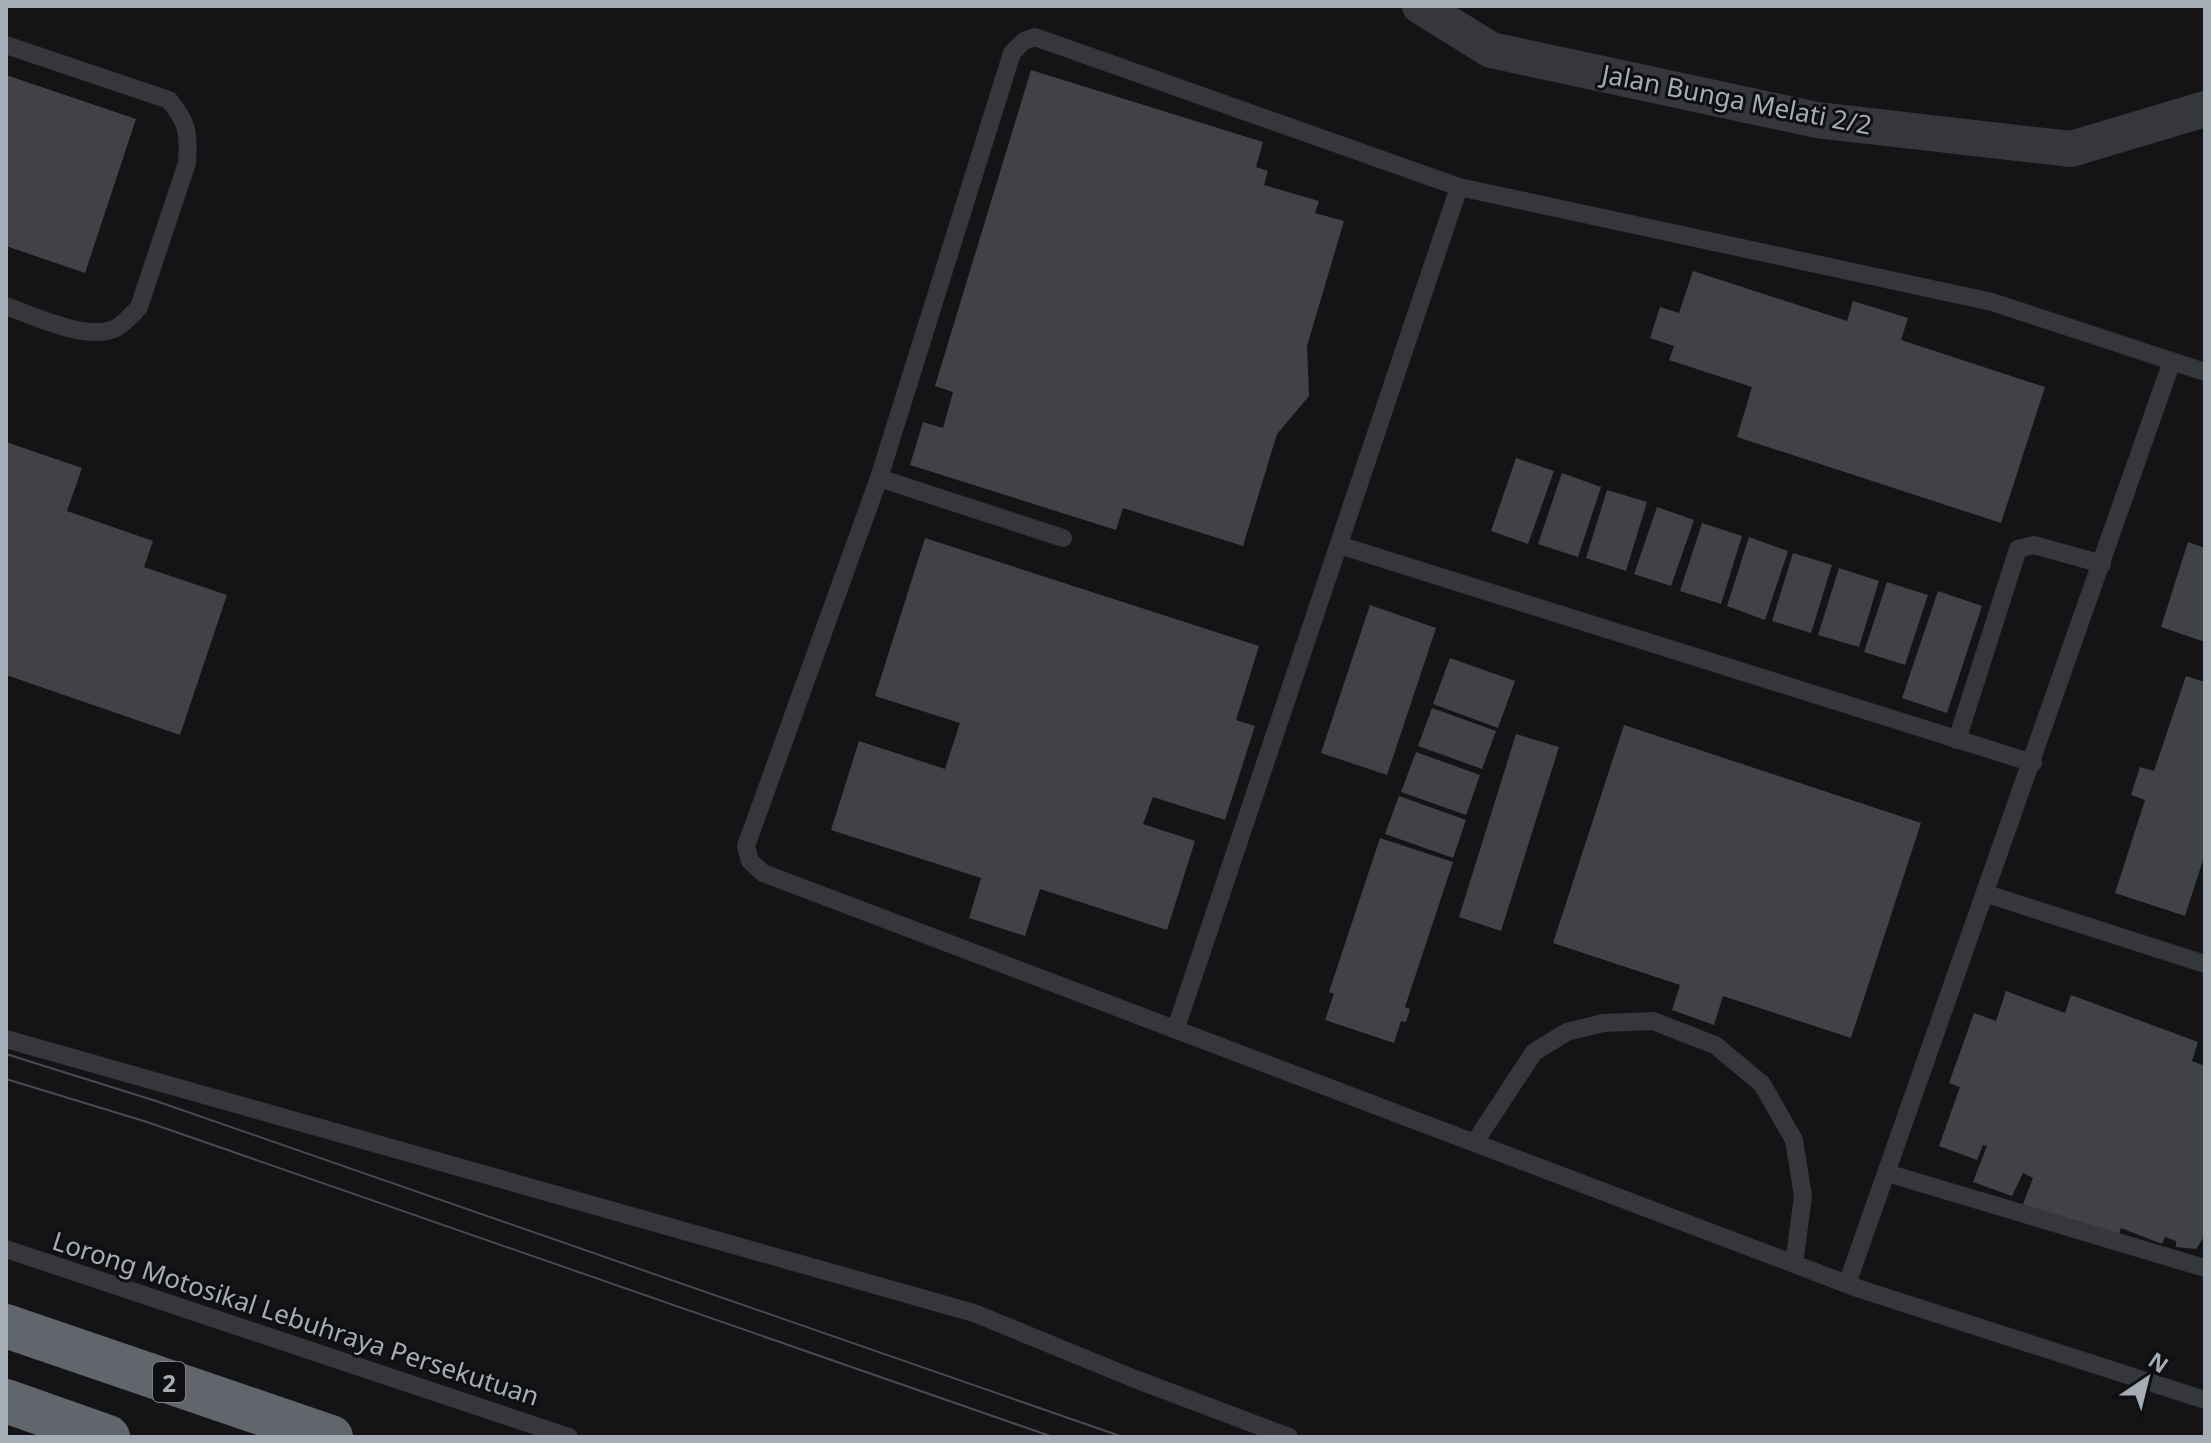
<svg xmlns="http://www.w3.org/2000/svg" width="2211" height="1443" viewBox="0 0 2211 1443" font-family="'Noto Sans',sans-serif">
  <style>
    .building { fill: #404246 }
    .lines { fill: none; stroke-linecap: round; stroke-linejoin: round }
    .lane { stroke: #35373b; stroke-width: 18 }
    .street { stroke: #35373b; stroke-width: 36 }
    .highway { stroke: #61666c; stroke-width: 44 }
    .tram { stroke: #484b50; stroke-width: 2 }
    .labels { text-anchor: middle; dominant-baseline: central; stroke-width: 6; stroke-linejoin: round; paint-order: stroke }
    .shield { fill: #0f0f11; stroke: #787e85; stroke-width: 2 }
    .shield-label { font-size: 24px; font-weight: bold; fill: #a5adb7 }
    .street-label { font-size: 26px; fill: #a5adb7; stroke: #0f0f11 }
  </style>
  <rect width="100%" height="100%" fill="#141416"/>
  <!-- building -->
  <path class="building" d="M 1031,70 L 1263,142 L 1256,167 L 1268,171 L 1264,185 L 1319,201 L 1315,213 L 1344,221 L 1307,346 L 1309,396 L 1277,434 L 1243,546 L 1123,508 L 1116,530 L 910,465 L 923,422 L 943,428 L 953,392 L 935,386 Z
    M 6,75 L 136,119 L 85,273 L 6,246 Z
    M 1693,271 L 1847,321 L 1853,301 L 1908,318 L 1901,340 L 2045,387 L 2001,523 L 1737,437 L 1752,387 L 1669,360 L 1674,346 L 1650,338 L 1660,307 L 1679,313 Z
    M 6,442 L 82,468 L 67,511 L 153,541 L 144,567 L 227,595 L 180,735 L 6,675 Z
    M 1516,458 L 1554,471 L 1528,544 L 1491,531 Z
    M 1562,473 L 1601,487 L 1578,557 L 1538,544 Z
    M 1607,490 L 1647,502 L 1626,571 L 1586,558 Z
    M 1657,507 L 1694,520 L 1671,586 L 1634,574 Z
    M 1702,523 L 1742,536 L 1721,604 L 1680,591 Z
    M 1749,537 L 1788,551 L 1765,620 L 1727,606 Z
    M 925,538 L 1259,646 L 1236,720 L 1255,726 L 1225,820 L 1153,797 L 1143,824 L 1195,841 L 1167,930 L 1040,889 L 1025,936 L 969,918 L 981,878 L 831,830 L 859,741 L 945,769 L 960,723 L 875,696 Z
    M 2188,542 L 2205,548 L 2205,642 L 2161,627 Z
    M 1793,553 L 1832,565 L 1811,633 L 1772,621 Z
    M 1839,568 L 1879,581 L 1859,647 L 1818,635 Z
    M 1887,582 L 1928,595 L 1905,665 L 1864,652 Z
    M 1938,591 L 1982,606 L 1947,713 L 1902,698 Z
    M 1370,605 L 1436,628 L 1387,775 L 1321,753 Z
    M 1450,658 L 1515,681 L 1498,728 L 1433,704 Z
    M 2186,676 L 2205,682 L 2205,854 L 2185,916 L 2115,893 L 2145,800 L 2131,795 L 2140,767 L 2154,771 Z
    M 1432,708 L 1496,731 L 1482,769 L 1418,746 Z
    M 1624,725 L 1921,823 L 1851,1038 L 1723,996 L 1714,1025 L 1672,1010 L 1680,985 L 1553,943 Z
    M 1516,734 L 1559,747 L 1501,931 L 1459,917 Z
    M 1416,752 L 1480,775 L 1466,815 L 1401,792 Z
    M 1399,796 L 1466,820 L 1453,858 L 1385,834 Z
    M 1380,838 L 1453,862 L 1405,1007 L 1410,1009 L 1406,1022 L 1401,1021 L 1394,1043 L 1325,1020 L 1334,994 L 1329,992 Z
    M 2006,991 L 2065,1013 L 2071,995 L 2198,1042 L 2192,1061 L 2205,1066 L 2205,1235 L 2196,1249 L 2176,1247 L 2176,1241 L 2165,1237 L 2162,1244 L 2121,1228 L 2117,1240 L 2023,1204 L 2033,1178 L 2023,1173 L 2012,1196 L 1973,1182 L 1987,1146 L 1983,1145 L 1977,1160 L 1939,1146 L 1960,1087 L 1949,1083 L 1974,1013 L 1996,1021 Z"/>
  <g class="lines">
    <!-- lane -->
    <path class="lane" d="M 6,45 L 169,100 C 188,123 189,133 187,163 L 139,307 C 132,315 125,323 116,328 C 88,342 34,316 6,306
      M 2205,372 L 1992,302 L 1459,187 L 1035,37 L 1024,41 L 1012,53 L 879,478 L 746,846 L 750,861 L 763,873 L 1860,1289 L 2205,1400
      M 879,478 L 1063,538
      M 1339,545 L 2033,763
      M 1957,740 L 2018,549 L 2034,545 L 2102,564
      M 1987,894 L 2205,964
      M 1176,1028 L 1459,187
      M 6,1039 L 974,1313 L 1135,1379 L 1289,1437
      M 1475,1142 L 1534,1052 L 1567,1032 L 1603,1023 L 1653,1021 L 1715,1045 L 1762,1084 L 1794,1140 L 1803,1196 L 1794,1264
      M 1887,1173 L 2205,1268
      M 6,1249 L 569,1437
      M 1847,1284 L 2172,361"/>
    <!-- street -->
    <path class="street" d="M 1420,6 L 1491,50 L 1817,120 L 2071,149 L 2205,109"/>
    <!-- highway -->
    <path class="highway" d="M 6,1326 L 331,1437
      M 6,1401 L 108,1437"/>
    <!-- tram -->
    <path class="tram" d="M 6,1054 L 156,1101 L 1123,1437
      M 6,1079 L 147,1122 L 1053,1437"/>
  </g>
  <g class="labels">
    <!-- shield labels -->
    <rect class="shield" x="153" y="1362" width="32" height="40" rx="6"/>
    <g class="shield-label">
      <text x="169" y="1382">2</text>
    </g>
    <!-- street labels -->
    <g class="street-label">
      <text transform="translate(1737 99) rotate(11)">Jalan Bunga Melati 2/2</text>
      <text transform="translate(296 1318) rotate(18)">Lorong Motosikal Lebuhraya Persekutuan</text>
    </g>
  </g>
  <!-- border -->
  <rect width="2211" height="1443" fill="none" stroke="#a5adb7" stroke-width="16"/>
  <!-- north arrow -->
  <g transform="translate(2147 1379) rotate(35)" stroke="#0f0f11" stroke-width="6" paint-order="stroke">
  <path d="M0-6L14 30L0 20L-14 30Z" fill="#a5adb7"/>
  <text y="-12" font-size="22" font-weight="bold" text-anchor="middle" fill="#a5adb7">N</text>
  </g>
</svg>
